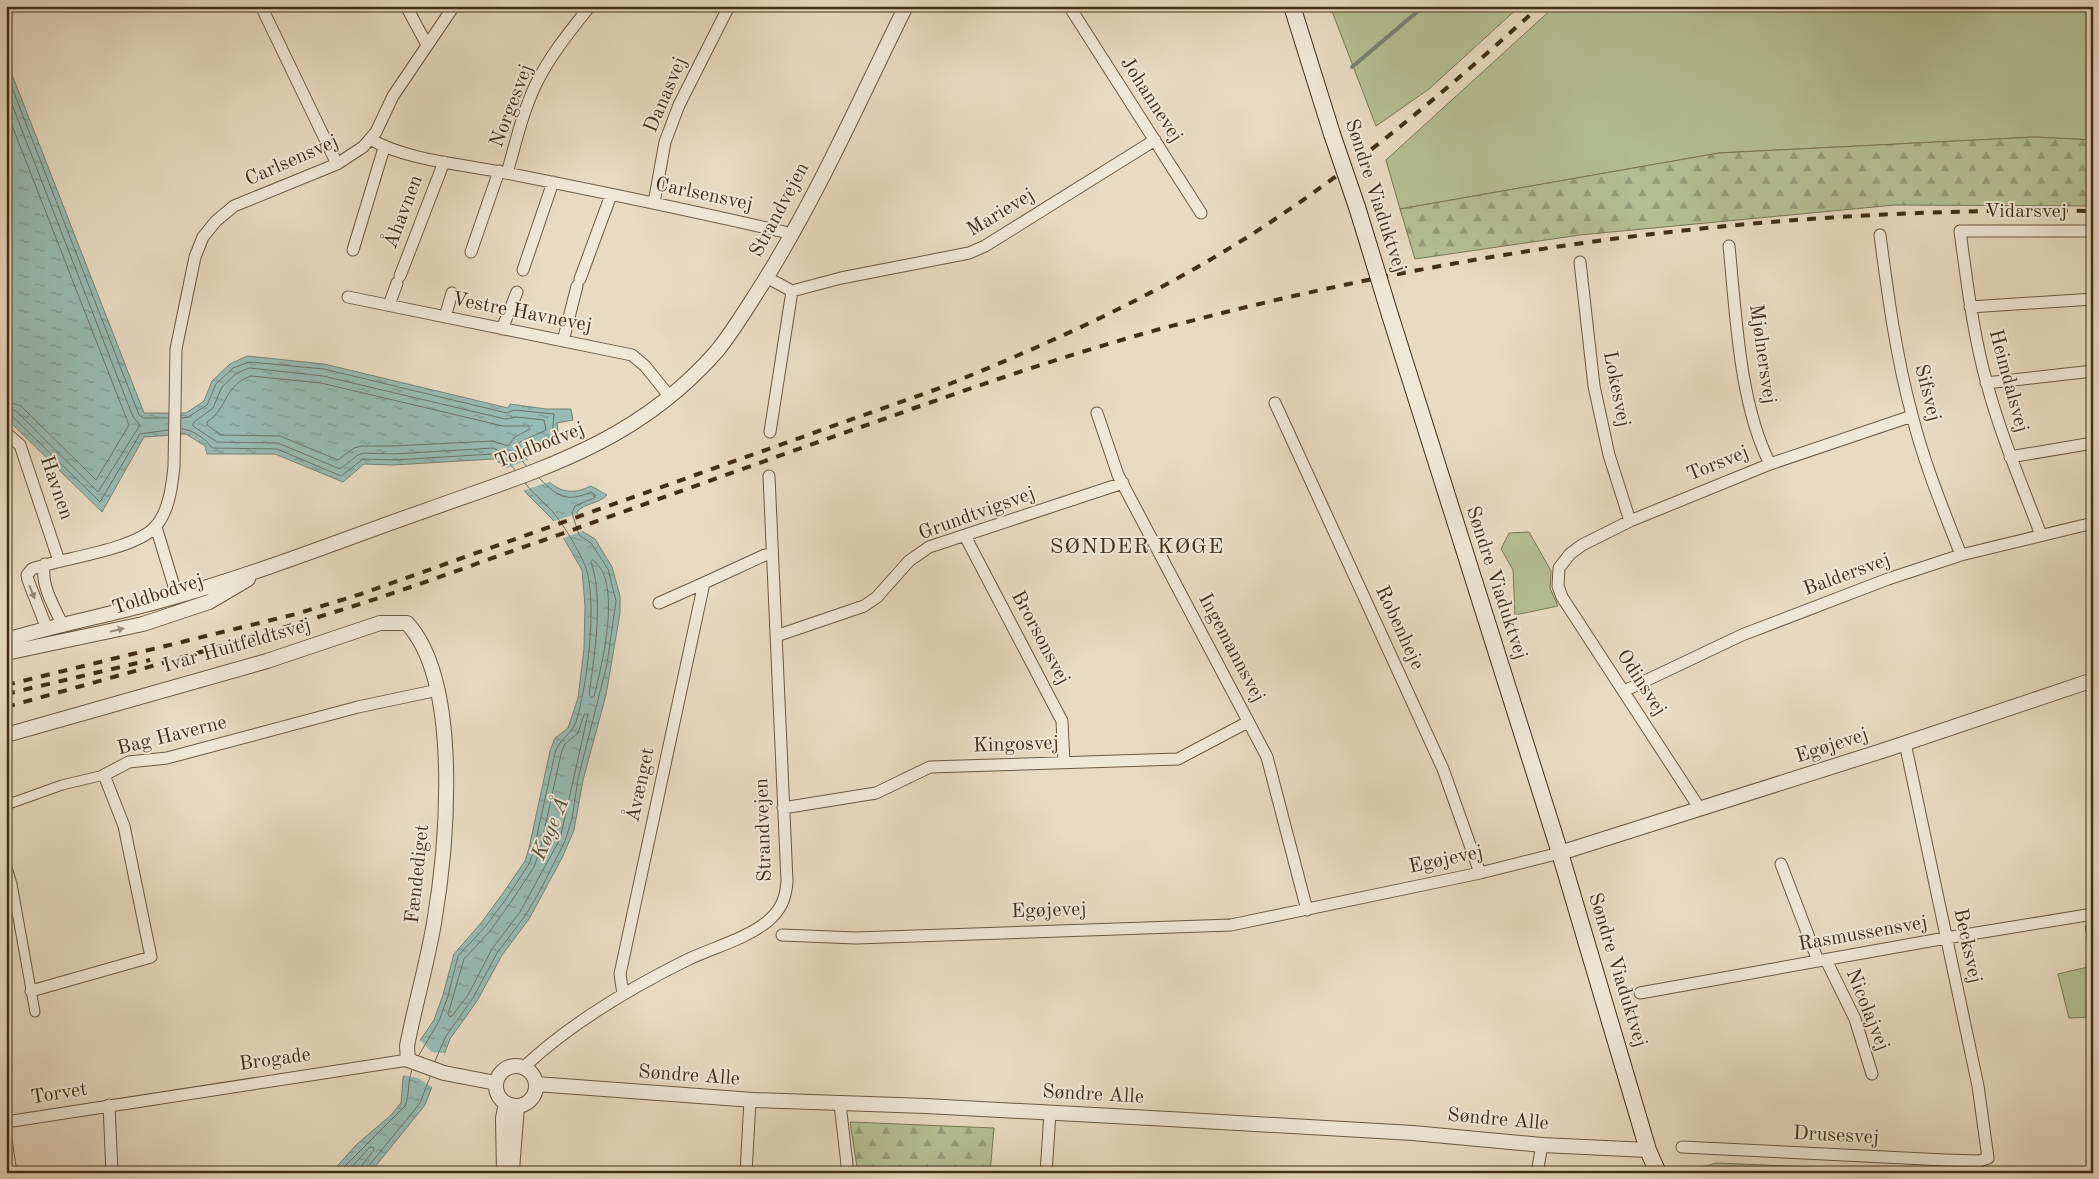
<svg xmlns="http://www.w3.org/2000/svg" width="2099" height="1179" viewBox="0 0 2099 1179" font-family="'Old Standard TT',serif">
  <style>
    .green { fill: #b4c094; stroke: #7a7755 }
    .forest { fill: url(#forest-firs); stroke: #7a7755 }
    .water { fill: url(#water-ripples); stroke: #758375 }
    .pier { fill: #e8dbc2 }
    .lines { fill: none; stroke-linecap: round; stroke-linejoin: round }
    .shore { stroke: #6c7466; stroke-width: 1 }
    .stream { stroke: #758375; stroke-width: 4 }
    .pedestrian-casing { stroke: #6b5941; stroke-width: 11 }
    .minor-casing { stroke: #6b5941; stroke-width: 13 }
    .tertiary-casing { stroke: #6b5941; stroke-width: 16 }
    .secondary-casing { stroke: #412e16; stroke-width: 18 }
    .pedestrian { stroke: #f0e8d7; stroke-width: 9 }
    .minor { stroke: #f0e8d7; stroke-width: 11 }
    .tertiary { stroke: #f0e8d7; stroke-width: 14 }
    .secondary { stroke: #f0e8d7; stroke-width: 16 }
    .rail { stroke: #412e16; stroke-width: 4; stroke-dasharray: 9 9; stroke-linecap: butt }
    .secondary-bridge-casing { stroke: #412e16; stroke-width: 18; stroke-linecap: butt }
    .secondary-bridge { stroke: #f0e8d7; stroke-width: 16 }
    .oneway { fill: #988b76 }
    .labels { text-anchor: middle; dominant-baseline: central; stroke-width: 4; stroke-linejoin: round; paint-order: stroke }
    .street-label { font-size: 20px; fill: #412e16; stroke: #f0e8d7 }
    .water-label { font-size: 21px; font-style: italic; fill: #56513e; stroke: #f0e8d7 }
    .quarter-label { font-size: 22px; letter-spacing: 1px; fill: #412e16; stroke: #f0e8d7 }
  </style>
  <defs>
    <pattern id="forest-firs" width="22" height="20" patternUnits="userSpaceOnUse" patternTransform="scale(1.25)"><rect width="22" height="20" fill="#b4c094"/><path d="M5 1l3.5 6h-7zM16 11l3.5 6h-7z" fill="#949c78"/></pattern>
    <pattern id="water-ripples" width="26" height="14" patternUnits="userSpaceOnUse" patternTransform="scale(1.25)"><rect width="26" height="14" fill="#97bbb5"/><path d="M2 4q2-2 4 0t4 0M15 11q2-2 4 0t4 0" fill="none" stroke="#7d9892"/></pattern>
  </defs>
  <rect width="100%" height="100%" fill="#e8dbc2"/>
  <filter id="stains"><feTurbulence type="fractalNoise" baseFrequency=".004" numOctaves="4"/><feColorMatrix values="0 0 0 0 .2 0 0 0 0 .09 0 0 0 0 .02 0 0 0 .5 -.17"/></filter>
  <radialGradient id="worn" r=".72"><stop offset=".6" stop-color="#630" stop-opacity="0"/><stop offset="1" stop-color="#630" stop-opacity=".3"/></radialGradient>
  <!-- green -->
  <path class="green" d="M 1330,6 L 1520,6 L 1429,89 L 1376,126 Z
    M 1555,6 L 2093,6 L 2093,140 L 2035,137 L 1719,153 L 1400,209 L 1386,160 Z
    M 1529,532 L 1551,571 L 1550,588 L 1558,606 L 1515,615 L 1513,570 L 1501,549 L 1509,533 Z
    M 2093,925 L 2093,1017 L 2069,1018 L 2058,974 L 2092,966 L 2085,926 Z
    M 1716,1163 L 1861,1169 L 1988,1168 L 1966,1173 L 1682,1173 Z"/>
  <!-- forest -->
  <path class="forest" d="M 2035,137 L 2093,140 L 2093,206 L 1895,205 L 1580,235 L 1415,259 L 1400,209 L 1719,153 Z
    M 850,1122 L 994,1128 L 990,1173 L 858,1173 Z"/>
  <!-- water -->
  <path class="water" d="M 6,59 L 144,413 L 186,413 L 204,401 L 212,381 L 230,364 L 247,356 L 324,364 L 508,408 L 510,404 L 546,409 L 571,409 L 573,420 L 557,423 L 559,439 L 527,451 L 526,458 C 547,479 559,502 591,486 L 607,495 C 599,504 584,503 577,512 L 583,532 L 595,539 L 612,567 L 620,596 L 620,613 L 606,695 L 583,780 L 574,830 L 562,858 L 529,919 L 502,955 L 477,1001 L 450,1039 L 425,1105 L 370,1173 L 331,1173 L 356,1145 L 391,1115 L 401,1103 L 403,1078 L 421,1039 L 434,1020 L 443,995 L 454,954 L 481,923 L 501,896 L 525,861 L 529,848 L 550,751 L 555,738 L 568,728 L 578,698 L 584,649 L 585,606 L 582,570 L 553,520 L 527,494 L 506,466 L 493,459 L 394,465 L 364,464 L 343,482 L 275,454 L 207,454 L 205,446 L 186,434 L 144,437 L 102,512 L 6,418 Z"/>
  <!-- pier -->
  <path class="pier" d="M 530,459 L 552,481 L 522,491 L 504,469 Z
    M 580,513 L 585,530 L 561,539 L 551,522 Z
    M 419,1039 L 432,1052 L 445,1053 L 434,1088 L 418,1078 L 402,1075 Z"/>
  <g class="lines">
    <!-- shore -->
    <path class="shore" d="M 6,72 L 139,415 L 144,418 L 168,418
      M 6,89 L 133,417 L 140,425 L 98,492 L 16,411 L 6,408
      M 6,110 L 129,425 L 96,480 L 21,406 L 6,401
      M 250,368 L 323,376 L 505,419 L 516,417 L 544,420 L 546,430 L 520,442 L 513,457 L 493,448 L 394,454 L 364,453 L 358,455 L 340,469 L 278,443 L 217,442 L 193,426 L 193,423 L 213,408 L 222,387 L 237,373 Z
      M 251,376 L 321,383 L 503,426 L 528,426 L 530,429 L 515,437 L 508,446 L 493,441 L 393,446 L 362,446 L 354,448 L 338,460 L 280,436 L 221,435 L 207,425 L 207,422 C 228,408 224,385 251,376 Z
      M 6,415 L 12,416 L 100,502 L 140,434 L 168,430
      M 182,418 L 188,417 L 207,405 L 216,384 L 233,368 L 249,362 L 324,369 L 507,413 L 514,410 L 554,414 L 552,436 L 523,449 L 521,459 L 526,466
      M 182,429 C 192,429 207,440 212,448 L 277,449 L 341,476 L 363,459 L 394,460 L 493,454 L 508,462 L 515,470
      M 593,560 C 623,580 602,666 594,696 L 592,698 L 589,695 C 594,659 604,597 591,562 Z
      M 588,714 L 560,839 L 520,912 L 492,949 L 468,995 L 452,1016 L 450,1017 L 448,1014 L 464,959 L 490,931 L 511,902 L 534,867 L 540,850 L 561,754 L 564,745 L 578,733 L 584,715 Z
      M 419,1055 L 439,1021 L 448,996 L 458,956 L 485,927 L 506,899 L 529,864 L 534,849 L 555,753 C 559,739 571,735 576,722 C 587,688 599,595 584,563 C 576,546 564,525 552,511 C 543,501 533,494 525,483
      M 435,1061 L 446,1036 L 473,998 L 497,953 L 525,916 L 541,889 L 565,841 L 572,819 L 578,779 L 607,664 L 616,601 L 608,569 L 591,543 L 579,535 L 572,513 L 575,506 L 594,498 L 595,495 L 591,492 C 566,503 557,496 539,478
      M 338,1173 L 405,1106 C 410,1094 407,1082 412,1070
      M 346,1173 L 370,1147 L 373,1147 L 374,1150 L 362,1165 L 360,1173
      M 366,1173 L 367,1168 L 420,1103 L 430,1077"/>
    <!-- stream -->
    <path class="stream" d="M 1352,67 L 1424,6"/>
    <!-- pedestrian casing -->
    <g class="pedestrian-casing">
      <path id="pedestrian" d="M 6,805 L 62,785 L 104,775
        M 6,864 L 12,884 L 35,1012"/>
    </g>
    <!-- minor casing -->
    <g class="minor-casing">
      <path id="minor" d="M 261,6 L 337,164
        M 406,6 L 427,45
        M 1069,6 L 1201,213
        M 370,139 C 408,161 463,164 506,173 C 602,192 698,212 793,234
        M 507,173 C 516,142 523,110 537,82 C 551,54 571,30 590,6
        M 654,203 L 665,142 L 679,105 L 729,6
        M 1880,235 C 1888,296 1896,356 1912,415 C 1924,463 1943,509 1961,555
        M 1729,246 C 1736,314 1739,403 1770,464
        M 353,250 L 384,148
        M 471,252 L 499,171
        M 1580,262 L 1594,386 L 1609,455 L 1630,521
        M 523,270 L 553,182
        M 400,276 L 444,162
        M 766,277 L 792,291 L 770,432
        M 580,279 L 611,195
        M 792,291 L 841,278 L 969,253 L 985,246 L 1155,140
        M 348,297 L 632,355 L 645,366 L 670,397
        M 389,305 L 397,283
        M 1970,307 L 2093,299
        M 445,317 L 452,293
        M 502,329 L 517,292
        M 563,341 L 577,286
        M 1986,383 L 2093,371
        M 1275,403 L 1443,769 L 1480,873
        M 1097,413 L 1118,475 L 1267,757 L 1307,910
        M 6,433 L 20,445 L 59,561
        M 2010,457 L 2093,443
        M 156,527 L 177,596
        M 2041,535 C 2022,485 2001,436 1987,384 C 1973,334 1967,282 1960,231 L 2093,231
        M 965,536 L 1062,721 L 1064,762
        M 45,564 C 39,583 55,608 63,626
        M 659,603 L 704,583
        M 47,629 L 28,580 L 27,575 L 32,569 C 63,558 134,550 155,527 C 169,512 172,486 174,466 L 176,349 L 195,257 L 203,237 L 216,221 L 234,206 L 337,164 L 363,147 L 376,132 L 393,96 L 454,6
        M 776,636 L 864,606 L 877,597 L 909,561 L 929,547 L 1123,483
        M 1624,691 L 1742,635 L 1888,579 L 1961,555 L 2093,523
        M 783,808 L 876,793 L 930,767 L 1178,759 L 1248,722
        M 1700,809 L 1562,597 L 1558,586 L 1559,568 L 1570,554 L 1582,545 L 1630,521 L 1770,464 L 1912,416
        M 1781,864 L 1818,961
        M 782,935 L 856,938 L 1231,925 L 1480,873 L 1560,853
        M 1826,960 L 1855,1019 L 1872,1074
        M 31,991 L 151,957 L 124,826 L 104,775 L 129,762 L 167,758 L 358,707 L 438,690
        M 1640,993 L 1946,938 L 2093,914
        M 623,994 L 620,974 L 704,583 L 765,555 L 772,555
        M 524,1067 C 572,1022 630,988 689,959 C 715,947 746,939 768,921 C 781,910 786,898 787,881 L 769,476
        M 840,1104 L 848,1173
        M 109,1105 L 112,1173
        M 6,1122 L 408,1060
        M 6,1140 L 11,1173
        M 1682,1147 L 1945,1160 L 1979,1161 L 1988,1158 L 1978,1086 L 1905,743
        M 746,1173 L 750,1100
        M 1046,1173 L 1050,1113
        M 1537,1173 L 1542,1145"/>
    </g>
    <!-- tertiary casing -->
    <g class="tertiary-casing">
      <path id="tertiary" d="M 6,640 C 62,623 121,613 177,596 C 262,572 344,539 427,510 C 538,470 636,444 717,351 C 734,330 748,306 763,283 C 818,195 860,99 906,6
        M 6,653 L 143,624 L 209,602 L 248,579
        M 6,735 L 267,661 L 380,623 L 407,623 C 462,683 447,847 434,923 C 427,964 415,1005 407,1046 L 408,1060 L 444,1073 L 496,1083
        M 1560,853 L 1888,749 L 2093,680
        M496 1086a20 20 0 1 1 40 0a20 20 0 1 1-40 0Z
        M 536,1084 L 753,1100 L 926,1106 L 1169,1119 L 1413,1133 L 1542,1145 L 1648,1150
        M 512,1170 L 517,1106
        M 504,1173 L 503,1118 L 506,1103"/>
    </g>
    <!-- secondary casing -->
    <g class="secondary-casing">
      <path id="secondary" d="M 1292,6 L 1332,134
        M 1357,207 L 1369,246
        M 1390,315 L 1560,853 L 1648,1150 L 1658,1173"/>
    </g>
    <!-- pedestrian -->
    <use href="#pedestrian" class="pedestrian"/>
    <!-- minor -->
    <use href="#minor" class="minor"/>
    <!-- tertiary -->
    <use href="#tertiary" class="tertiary"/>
    <!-- secondary -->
    <use href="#secondary" class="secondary"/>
    <!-- rail -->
    <path class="rail" d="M 6,685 L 296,614 L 361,594 L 937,389 C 1044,346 1149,299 1246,238 C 1352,171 1447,90 1540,6
      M 6,694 L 150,660
      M 6,707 C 125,674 243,641 360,604 C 422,584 483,561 544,540 C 657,500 769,459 881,420 C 973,387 1066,355 1160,329 C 1463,248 1778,206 2093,211"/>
    <!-- secondary-bridge casing -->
    <g class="secondary-bridge-casing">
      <path id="secondary-bridge" d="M 1332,134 L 1357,207
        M 1369,246 L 1390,315"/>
    </g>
    <!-- secondary-bridge -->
    <use href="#secondary-bridge" class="secondary-bridge"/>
  </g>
  <!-- one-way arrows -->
  <defs><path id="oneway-solid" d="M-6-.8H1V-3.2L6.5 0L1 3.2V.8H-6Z" transform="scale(1.25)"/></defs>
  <g class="oneway">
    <use href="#oneway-solid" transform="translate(32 592) rotate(68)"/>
    <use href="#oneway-solid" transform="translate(117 630) rotate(-13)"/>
  </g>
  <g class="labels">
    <!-- street labels -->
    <g class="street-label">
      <text transform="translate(666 95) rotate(-67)">Danasvej</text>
      <text transform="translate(1151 100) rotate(57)">Johannevej</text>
      <text transform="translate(512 106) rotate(-69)">Norgesvej</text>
      <text transform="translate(292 161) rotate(-24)">Carlsensvej</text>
      <text transform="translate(704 195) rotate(12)">Carlsensvej</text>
      <text transform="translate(1375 196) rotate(72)">Søndre Viaduktvej</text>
      <text transform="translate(780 210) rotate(-62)">Strandvejen</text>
      <text transform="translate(404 212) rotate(-69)">Åhavnen</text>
      <text x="2026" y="212">Vidarsvej</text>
      <text transform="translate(1001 213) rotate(-31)">Marievej</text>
      <text transform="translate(522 313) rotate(11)">Vestre Havnevej</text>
      <text transform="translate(1762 354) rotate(82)">Mjølnersvej</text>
      <text transform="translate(2008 381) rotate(75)">Heimdalsvej</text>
      <text transform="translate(1616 389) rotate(79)">Lokesvej</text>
      <text transform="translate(1927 393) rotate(76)">Sifsvej</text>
      <text transform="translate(540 446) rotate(-22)">Toldbodvej</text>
      <text transform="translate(1718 464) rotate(-22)">Torsvej</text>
      <text transform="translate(56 488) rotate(71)">Havnen</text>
      <text transform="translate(977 514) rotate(-20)">Grundtvigsvej</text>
      <text transform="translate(1847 575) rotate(-20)">Baldersvej</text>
      <text transform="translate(1496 583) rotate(72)">Søndre Viaduktvej</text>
      <text transform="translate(158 595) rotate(-18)">Toldbodvej</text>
      <text transform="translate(1399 628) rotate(65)">Robenheje</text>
      <text transform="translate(1040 638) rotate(62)">Brorsonsvej</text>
      <text transform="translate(237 646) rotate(-16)">Ivar Huitfeldtsvej</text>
      <text transform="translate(1231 648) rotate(62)">Ingemannsvej</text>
      <text transform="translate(1641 683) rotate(57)">Odinsvej</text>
      <text transform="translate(172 736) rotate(-14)">Bag Haverne</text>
      <text transform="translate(1016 745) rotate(-2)">Kingosvej</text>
      <text transform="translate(1832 746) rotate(-18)">Egøjevej</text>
      <text transform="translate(641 785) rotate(-78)">Åvænget</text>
      <text transform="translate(764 830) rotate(-92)">Strandvejen</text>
      <text transform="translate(1446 860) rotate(-12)">Egøjevej</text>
      <text transform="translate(418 874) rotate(-84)">Fændediget</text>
      <text transform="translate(1049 911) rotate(-2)">Egøjevej</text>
      <text transform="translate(1863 934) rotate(-10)">Rasmussensvej</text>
      <text transform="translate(1967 946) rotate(78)">Becksvej</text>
      <text transform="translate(1617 970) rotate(73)">Søndre Viaduktvej</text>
      <text transform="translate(1867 1010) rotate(68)">Nicolajvej</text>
      <text transform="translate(275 1060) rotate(-8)">Brogade</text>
      <text transform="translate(689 1076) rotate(4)">Søndre Alle</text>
      <text transform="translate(59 1094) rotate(-9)">Torvet</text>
      <text transform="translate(1093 1095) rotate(3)">Søndre Alle</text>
      <text transform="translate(1498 1120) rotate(5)">Søndre Alle</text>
      <text transform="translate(1836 1136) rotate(3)">Drusesvej</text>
    </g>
    <!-- water labels -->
    <g class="water-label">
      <text transform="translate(551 829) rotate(-67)">Køge Å</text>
    </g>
    <!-- quarter labels -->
    <g class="quarter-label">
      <text x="1137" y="547">SØNDER KØGE</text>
    </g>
  </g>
  <!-- margin -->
  <rect width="2099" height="1179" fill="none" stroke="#e8dbc2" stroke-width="25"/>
  <rect x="8" y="8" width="2084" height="1164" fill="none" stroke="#412e16" stroke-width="2.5"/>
  <rect x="12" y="12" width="2074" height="1154" fill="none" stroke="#412e16"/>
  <rect width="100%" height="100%" filter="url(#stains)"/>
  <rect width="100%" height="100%" fill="url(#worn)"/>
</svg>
